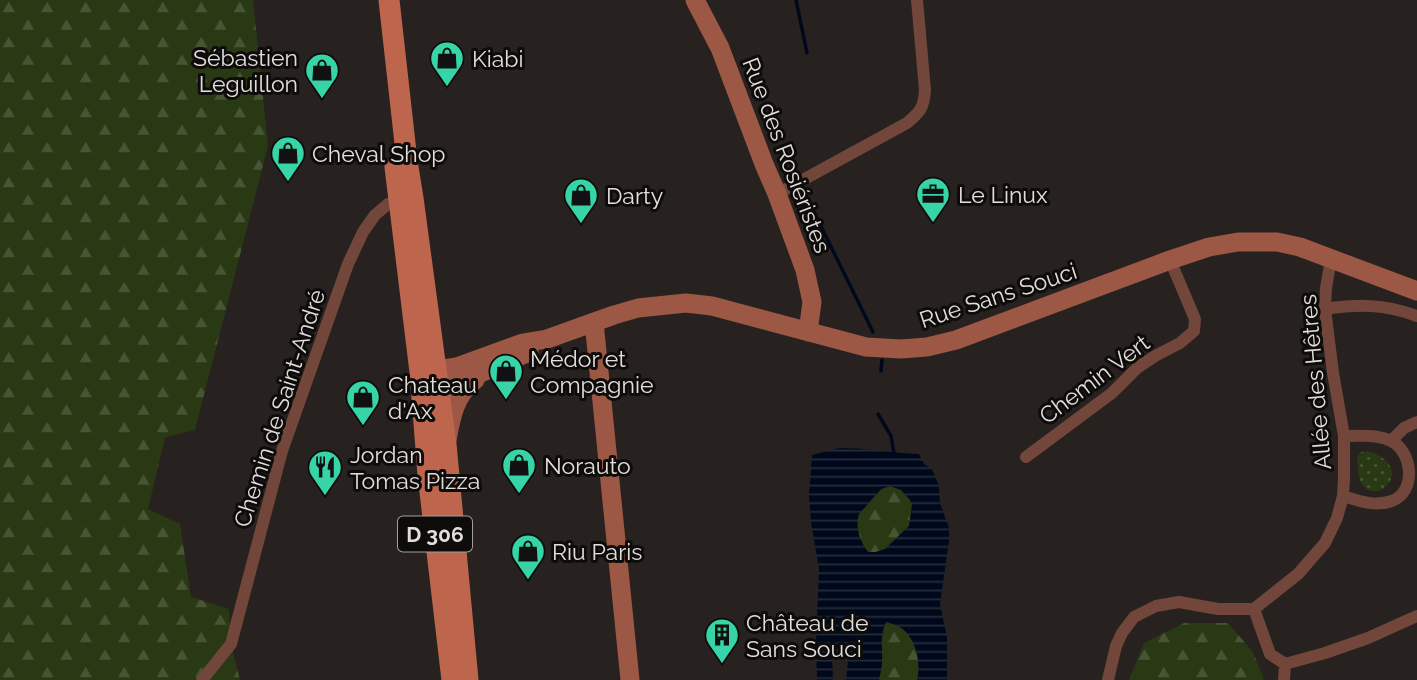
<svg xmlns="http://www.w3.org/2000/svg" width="1417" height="680" viewBox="0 0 1417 680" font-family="Raleway,sans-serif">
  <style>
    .grass { fill: url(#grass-dots) }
    .forest { fill: url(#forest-firs) }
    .water { fill: url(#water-rules); fill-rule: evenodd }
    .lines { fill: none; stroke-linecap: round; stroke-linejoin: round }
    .stream { stroke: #00091b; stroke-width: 3.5 }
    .street { stroke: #72463a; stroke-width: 12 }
    .secondary { stroke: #9d5845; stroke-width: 19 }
    .primary { stroke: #be654d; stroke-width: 21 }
    .labels { text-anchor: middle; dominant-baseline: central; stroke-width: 6; stroke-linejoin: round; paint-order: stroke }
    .shield { fill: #0e0c0b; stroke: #a29f9d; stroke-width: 2 }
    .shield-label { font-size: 21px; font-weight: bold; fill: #e1dedc }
    .poi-label { font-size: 23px; fill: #e1dedc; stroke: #0e0c0b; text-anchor: start }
    .street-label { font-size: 23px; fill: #e1dedc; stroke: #0e0c0b }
  </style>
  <defs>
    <pattern id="grass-dots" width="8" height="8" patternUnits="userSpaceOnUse" patternTransform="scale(1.75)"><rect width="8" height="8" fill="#293913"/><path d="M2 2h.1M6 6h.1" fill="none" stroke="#485535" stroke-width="1.8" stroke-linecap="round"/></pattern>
    <pattern id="forest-firs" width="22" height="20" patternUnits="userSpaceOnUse" patternTransform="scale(1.75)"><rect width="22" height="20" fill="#293913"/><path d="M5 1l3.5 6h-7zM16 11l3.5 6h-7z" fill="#485535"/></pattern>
    <pattern id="water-rules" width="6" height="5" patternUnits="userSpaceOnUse" patternTransform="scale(1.75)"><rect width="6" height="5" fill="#00091b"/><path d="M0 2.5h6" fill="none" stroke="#252c3c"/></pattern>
  </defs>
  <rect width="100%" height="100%" fill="#27221f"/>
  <!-- grass -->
  <path class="grass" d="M 1368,451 C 1417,467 1378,508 1362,484 C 1357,477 1358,466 1357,457 L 1361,452 Z"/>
  <!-- forest -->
  <path class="forest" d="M 0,0 L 253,0 L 268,146 L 195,430 L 165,437 L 148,509 L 180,524 L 191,597 L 229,609 L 231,644 L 240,680 L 0,680 Z
    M 890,486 L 901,490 L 910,500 L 912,505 L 909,526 L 885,549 L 876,552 L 868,552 C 861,544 854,526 858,515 C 860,511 866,507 869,503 C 876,495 880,489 890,486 Z
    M 886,622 C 892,624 901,626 906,632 C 917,643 921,665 917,680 L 879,680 L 882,664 L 881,643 Z
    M 1184,623 L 1228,623 L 1253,652 L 1264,680 L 1129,680 L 1144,643 Z"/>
  <!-- water -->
  <path class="water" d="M 840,448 C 867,448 893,453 919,454 L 924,464 L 932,469 L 939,486 L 940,503 L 949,528 L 949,541 L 940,604 L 947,637 L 947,680 L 917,680 C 921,665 917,644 906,632 C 901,626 893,624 886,622 C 879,635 883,648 882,663 C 882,668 880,674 879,680 L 846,680 L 848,661 L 846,649 L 837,649 L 832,654 L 833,680 L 817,680 L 816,643 L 819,569 L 811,522 L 809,495 L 812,455 ZM 890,486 L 901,490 L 910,500 L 912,505 L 909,526 L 885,549 L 876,552 L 868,552 C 860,542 855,526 859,514 L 881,489 Z"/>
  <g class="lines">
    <!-- stream -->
    <path class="stream" d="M 796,0 L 807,53
      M 807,198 L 873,332
      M 881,371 L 882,360
      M 878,414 L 891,436 L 894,453 L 891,456"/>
    <!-- street -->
    <path class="street" d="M 777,194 L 907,123 C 920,112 924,108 925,90 L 917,0
      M 1325,309 C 1359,304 1384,304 1417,316
      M 1391,441 L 1404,428 L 1417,422
      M 1026,457 L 1112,393 L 1137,368 L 1155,356 L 1180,343 L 1194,331 L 1195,319 L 1170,260
      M 1343,496 C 1359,501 1375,507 1392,501 C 1416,492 1413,454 1393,442 C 1378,434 1360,436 1344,436
      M 1254,609 L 1270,654 L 1285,664 L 1284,680
      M 1285,664 L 1325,653 L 1368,638 L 1417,616
      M 202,680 L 231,644 L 282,451 L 348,264 L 363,232 L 375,215 L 388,204 L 399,201
      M 1108,680 L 1116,646 L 1122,633 L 1134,617 L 1156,606 L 1179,602 L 1218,609 L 1254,609 L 1298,574 L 1325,543 L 1337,518 L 1343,496 L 1344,479 L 1344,436 L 1333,373 L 1325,309 L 1326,288 L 1331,259"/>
    <!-- secondary -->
    <path class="secondary" d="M 695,0 L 720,48 L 764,164 L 777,194 L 805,270 L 812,302 L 808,332
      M 594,322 L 630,680
      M 421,372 L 457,367 L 523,343 L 547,339 L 614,315 L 638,308 L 686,303 L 712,306 L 866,347 L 901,349 L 927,347 L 956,340 L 1170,260 L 1209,247 L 1238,242 L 1277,242 L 1300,247 L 1417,291
      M 423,388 L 453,385 L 529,352
      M 447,440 C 451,418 455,394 475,380"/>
    <!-- primary -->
    <path class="primary" d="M 389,0 L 407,161 L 413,198 L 446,444 L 468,680
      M 395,167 L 420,372 L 428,475 L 452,680"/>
  </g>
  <!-- icons -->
  <defs>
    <g id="shop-pin" transform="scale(1.75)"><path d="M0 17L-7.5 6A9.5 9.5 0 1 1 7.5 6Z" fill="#36d4a7" stroke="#0e0c0b"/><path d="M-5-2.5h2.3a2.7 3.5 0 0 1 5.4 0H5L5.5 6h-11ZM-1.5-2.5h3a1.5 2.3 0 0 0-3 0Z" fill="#111"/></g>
    <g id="office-pin" transform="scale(1.75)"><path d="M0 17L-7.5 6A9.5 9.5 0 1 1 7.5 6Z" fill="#36d4a7" stroke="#0e0c0b"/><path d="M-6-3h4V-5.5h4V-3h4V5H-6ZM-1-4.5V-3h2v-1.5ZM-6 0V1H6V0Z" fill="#111"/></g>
    <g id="restaurant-pin" transform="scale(1.75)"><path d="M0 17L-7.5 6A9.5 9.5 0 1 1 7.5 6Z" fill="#36d4a7" stroke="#0e0c0b"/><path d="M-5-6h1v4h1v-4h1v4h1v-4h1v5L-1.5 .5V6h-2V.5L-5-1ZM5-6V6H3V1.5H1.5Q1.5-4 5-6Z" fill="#111"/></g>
    <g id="building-pin" transform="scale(1.75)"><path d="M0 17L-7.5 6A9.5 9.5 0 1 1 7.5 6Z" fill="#36d4a7" stroke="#0e0c0b"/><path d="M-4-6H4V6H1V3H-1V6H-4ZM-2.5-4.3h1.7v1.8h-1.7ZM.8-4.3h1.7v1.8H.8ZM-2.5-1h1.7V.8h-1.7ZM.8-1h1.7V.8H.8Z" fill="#111"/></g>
  </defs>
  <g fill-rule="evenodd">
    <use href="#shop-pin" x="447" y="58"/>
    <use href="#shop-pin" x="322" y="70"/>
    <use href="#shop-pin" x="288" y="153"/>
    <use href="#office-pin" x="933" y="194"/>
    <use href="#shop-pin" x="581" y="195"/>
    <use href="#shop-pin" x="506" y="371"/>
    <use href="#shop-pin" x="363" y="397"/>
    <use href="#shop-pin" x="519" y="465"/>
    <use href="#restaurant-pin" x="325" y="467"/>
    <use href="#shop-pin" x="528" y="551"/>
    <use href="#building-pin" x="722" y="635"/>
  </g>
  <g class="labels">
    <!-- shield labels -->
    <rect class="shield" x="398" y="516.5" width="74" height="35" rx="5"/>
    <g class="shield-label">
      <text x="435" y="534">D 306</text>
    </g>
    <!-- poi labels -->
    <g class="poi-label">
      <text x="298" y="57" text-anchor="end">Sébastien<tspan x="298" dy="26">Leguillon</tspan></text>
      <text x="472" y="58">Kiabi</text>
      <text x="312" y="153">Cheval Shop</text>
      <text x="958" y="194">Le Linux</text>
      <text x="606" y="195">Darty</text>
      <text x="530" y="358">Médor et<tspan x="530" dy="26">Compagnie</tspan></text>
      <text x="388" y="384">Chateau<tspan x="388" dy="26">d'Ax</tspan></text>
      <text x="350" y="454">Jordan<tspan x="350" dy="26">Tomas Pizza</tspan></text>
      <text x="544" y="465">Norauto</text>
      <text x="552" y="551">Riu Paris</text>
      <text x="746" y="622">Château de<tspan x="746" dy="26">Sans Souci</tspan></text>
    </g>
    <!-- street labels -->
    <g class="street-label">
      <text transform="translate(787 155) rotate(69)">Rue des Rosiéristes</text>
      <text transform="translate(998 295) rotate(-18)">Rue Sans Souci</text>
      <text transform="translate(1094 379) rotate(-37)">Chemin Vert</text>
      <text transform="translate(1315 382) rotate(-95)">Allée des Hêtres</text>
      <text transform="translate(279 408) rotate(-72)">Chemin de Saint-André</text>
    </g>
  </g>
</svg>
